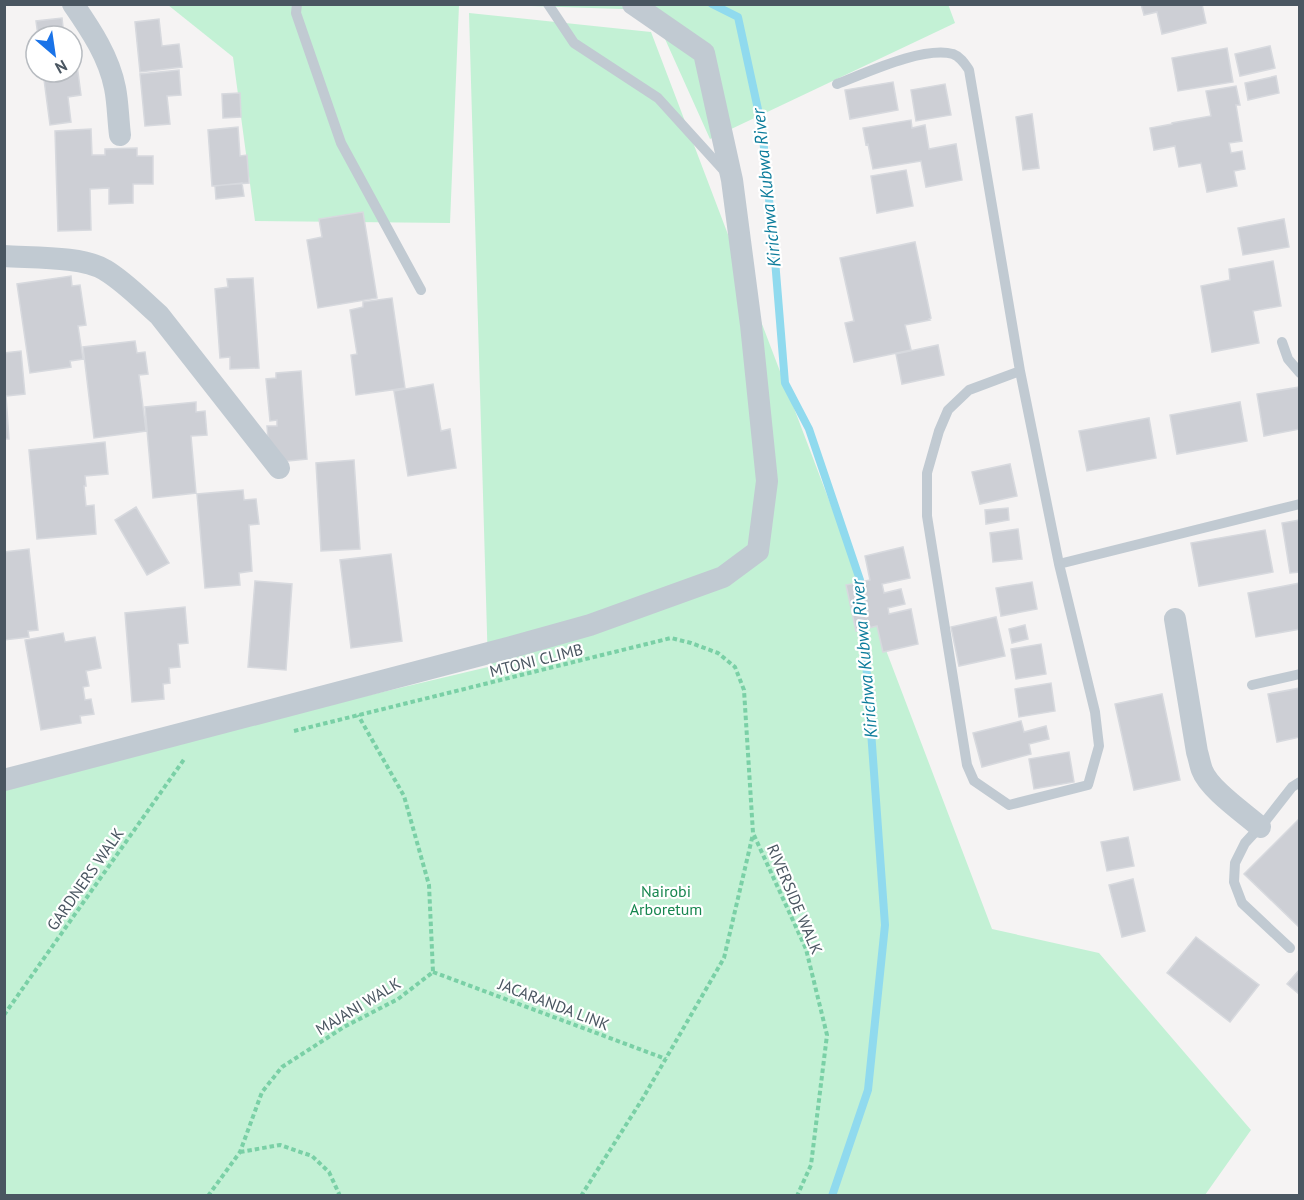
<svg xmlns="http://www.w3.org/2000/svg" width="1304" height="1200" viewBox="0 0 1304 1200" font-family="'PT Sans',sans-serif">
  <style>
    .green { fill: #c3f1d5 }
    .lines { fill: none; stroke-linecap: round; stroke-linejoin: round }
    .stream { stroke: #90daee; stroke-width: 8 }
    .building { fill: #cdcfd5; stroke: #d7d9de; stroke-width: 1.5 }
    .path { stroke: #7ad0a6; stroke-width: 4; stroke-dasharray: 4.5 3; stroke-linecap: butt }
    .lane { stroke: #c1cad2; stroke-width: 10 }
    .street { stroke: #c1cad2; stroke-width: 22 }
    .labels { text-anchor: middle; dominant-baseline: central; stroke-width: 4.5; stroke-linejoin: round; paint-order: stroke }
    .street-label { font-size: 16px; fill: #4a5661; stroke: #fff }
    .park-label { font-size: 16px; fill: #17864f; stroke: #fff }
    .water-label { font-size: 18px; font-style: italic; fill: #0c7c9b; stroke: #fff }
  </style>
  <rect width="100%" height="100%" fill="#f5f3f3"/>
  <!-- green -->
  <path class="green" d="M 948,4 L 955,23 L 710,139 L 652,10 L 497,5 Z
    M 168,5 L 459,5 L 450,223 L 255,221 L 233,57 Z
    M 469,13 L 651,32 L 992,929 L 1099,953 L 1251,1130 L 1205,1195 L 5,1195 L 4,782 L 488,667 Z"/>
  <g class="lines">
    <!-- stream -->
    <path class="stream" d="M 712,4 L 738,17 L 762,128 L 775,260 L 785,383 L 809,429 L 860,580 L 860,590
      M 832,1196 L 868,1090 L 885,925 L 863,620"/>
  </g>
  <!-- building -->
  <path class="building" d="M 1141,4 L 1202,4 L 1206,23 L 1162,34 L 1157,12 L 1144,15 Z
    M 62,18 L 64,36 L 38,36 L 36,21 Z
    M 159,19 L 162,46 L 179,44 L 182,67 L 140,72 L 135,22 Z
    M 72,42 L 74,42 L 81,95 L 68,97 L 71,122 L 50,125 L 43,72 L 72,72 Z
    M 1270,46 L 1275,68 L 1240,76 L 1235,54 Z
    M 1227,48 L 1233,82 L 1178,91 L 1172,58 Z
    M 179,70 L 181,95 L 167,96 L 170,124 L 145,126 L 140,74 Z
    M 1276,76 L 1279,93 L 1248,100 L 1245,83 Z
    M 893,82 L 898,110 L 850,119 L 845,90 Z
    M 945,84 L 951,115 L 916,121 L 911,90 Z
    M 1236,86 L 1240,105 L 1236,105 L 1242,141 L 1229,143 L 1231,153 L 1242,151 L 1245,169 L 1234,171 L 1237,186 L 1207,192 L 1201,163 L 1179,167 L 1175,146 L 1154,150 L 1150,128 L 1172,124 L 1172,123 L 1211,116 L 1206,91 Z
    M 240,93 L 241,117 L 223,118 L 222,94 Z
    M 1032,114 L 1039,168 L 1023,170 L 1016,117 Z
    M 911,120 L 912,128 L 925,125 L 929,149 L 956,144 L 962,180 L 926,187 L 921,161 L 873,169 L 868,144 L 866,145 L 863,128 Z
    M 238,127 L 240,156 L 247,155 L 249,183 L 212,186 L 208,130 Z
    M 91,129 L 92,155 L 105,155 L 105,149 L 137,148 L 137,156 L 153,156 L 153,184 L 133,184 L 133,203 L 109,204 L 109,188 L 90,189 L 91,230 L 58,231 L 55,131 Z
    M 906,170 L 913,206 L 877,213 L 871,176 Z
    M 242,183 L 244,196 L 216,199 L 215,186 Z
    M 363,212 L 377,298 L 318,308 L 307,240 L 322,237 L 319,219 Z
    M 1284,219 L 1289,247 L 1243,255 L 1238,228 Z
    M 915,242 L 931,318 L 929,319 L 930,320 L 905,325 L 911,350 L 854,362 L 845,323 L 854,321 L 840,258 Z
    M 1273,261 L 1281,306 L 1253,311 L 1259,343 L 1212,352 L 1201,286 L 1230,280 L 1229,269 Z
    M 71,276 L 72,286 L 80,285 L 86,325 L 78,326 L 83,359 L 70,361 L 71,367 L 30,373 L 17,284 Z
    M 253,278 L 259,368 L 230,369 L 230,357 L 220,358 L 215,289 L 228,287 L 227,279 Z
    M 392,298 L 405,388 L 356,395 L 351,355 L 357,354 L 350,310 L 363,307 L 363,302 Z
    M 135,341 L 137,353 L 145,352 L 148,374 L 139,375 L 146,431 L 94,438 L 83,347 Z
    M 938,345 L 944,375 L 902,384 L 896,354 Z
    M 21,351 L 25,394 L 6,396 L 9,439 L 4,439 L 4,353 Z
    M 301,371 L 307,459 L 278,462 L 269,451 L 267,426 L 277,426 L 277,420 L 270,421 L 266,379 L 276,378 L 276,373 Z
    M 433,384 L 441,431 L 450,429 L 456,468 L 408,476 L 394,391 Z
    M 1300,387 L 1300,429 L 1264,436 L 1257,394 Z
    M 196,402 L 196,412 L 205,411 L 207,435 L 191,436 L 196,493 L 153,498 L 145,407 Z
    M 1240,402 L 1247,441 L 1177,454 L 1170,415 Z
    M 1149,418 L 1156,458 L 1087,471 L 1079,431 Z
    M 105,442 L 108,474 L 85,476 L 86,486 L 84,486 L 86,506 L 94,505 L 96,534 L 37,539 L 29,450 Z
    M 354,460 L 360,549 L 321,551 L 316,463 Z
    M 1010,464 L 1017,496 L 980,504 L 972,472 Z
    M 243,490 L 244,500 L 256,499 L 259,524 L 249,525 L 252,571 L 239,573 L 240,585 L 205,588 L 197,494 Z
    M 136,507 L 169,563 L 147,575 L 115,520 Z
    M 1008,508 L 1009,520 L 986,524 L 985,510 Z
    M 1300,520 L 1300,572 L 1290,573 L 1282,523 Z
    M 1018,529 L 1022,559 L 993,562 L 990,533 Z
    M 1265,530 L 1273,572 L 1199,586 L 1191,543 Z
    M 903,547 L 910,578 L 882,584 L 884,593 L 901,589 L 905,604 L 888,608 L 889,614 L 911,609 L 918,644 L 883,652 L 877,626 L 856,631 L 846,585 L 870,580 L 865,556 Z
    M 29,549 L 38,630 L 28,631 L 29,637 L 4,640 L 4,552 Z
    M 391,554 L 402,641 L 351,648 L 340,560 Z
    M 255,581 L 292,584 L 286,670 L 248,667 Z
    M 1032,582 L 1037,609 L 1001,616 L 996,588 Z
    M 1300,583 L 1300,629 L 1256,637 L 1248,593 Z
    M 185,607 L 188,643 L 178,644 L 180,667 L 169,668 L 170,683 L 163,684 L 164,699 L 132,702 L 125,613 Z
    M 996,617 L 1005,656 L 959,666 L 951,627 Z
    M 1025,625 L 1028,639 L 1012,643 L 1009,629 Z
    M 63,633 L 65,642 L 95,637 L 101,668 L 86,671 L 89,686 L 83,687 L 85,700 L 91,699 L 94,714 L 80,716 L 81,723 L 41,730 L 25,640 Z
    M 1041,644 L 1046,674 L 1016,679 L 1011,649 Z
    M 1051,683 L 1055,711 L 1019,717 L 1015,689 Z
    M 1300,688 L 1300,737 L 1277,742 L 1268,694 Z
    M 1162,694 L 1180,780 L 1134,790 L 1115,704 Z
    M 1021,721 L 1024,732 L 1046,726 L 1049,739 L 1029,744 L 1031,754 L 982,767 L 973,733 Z
    M 1069,752 L 1074,782 L 1034,789 L 1029,759 Z
    M 1300,818 L 1300,928 L 1244,874 Z
    M 1128,837 L 1134,866 L 1107,871 L 1101,842 Z
    M 1133,879 L 1145,931 L 1122,937 L 1109,885 Z
    M 1196,937 L 1259,985 L 1230,1022 L 1167,973 Z
    M 1300,969 L 1300,995 L 1287,984 Z"/>
  <g class="lines">
    <!-- path -->
    <path class="path" d="M 294,731 L 671,638 L 691,643 L 718,653 L 735,667 L 744,690 L 753,833 L 806,949 L 827,1035 L 811,1165 L 797,1196
      M 433,972 L 666,1059
      M 4,1015 L 185,758
      M 240,1152 L 280,1145 L 312,1156 L 329,1172 L 340,1196
      M 208,1196 L 240,1152 L 262,1092 L 282,1067 L 344,1027 L 398,999 L 433,972 L 429,885 L 404,796 L 358,715
      M 581,1196 L 643,1098 L 724,958 L 753,834"/>
    <!-- lane -->
    <path class="lane" d="M 297,4 L 296,13 L 341,143 L 421,290
      M 548,4 L 574,43 L 658,98 L 726,173
      M 837,84 C 866,73 923,46 953,54 C 961,57 965,64 969,70 L 1020,371 L 1059,564 L 1095,712 L 1099,746 L 1088,785 L 1009,805 L 974,781 L 967,765 L 927,516 L 927,473 L 939,431 L 948,410 L 969,390 L 1020,371
      M 1282,342 L 1288,359 L 1300,373
      M 1059,564 L 1300,504
      M 1252,685 L 1300,674
      M 1290,948 L 1242,903 L 1234,882 L 1235,863 L 1245,843 L 1267,819 L 1292,787 L 1300,782"/>
    <!-- street -->
    <path class="street" d="M 73,4 C 91,30 109,57 115,88 C 118,103 118,119 120,135
      M 4,256 C 31,258 83,256 105,270 C 125,282 142,300 159,315 L 279,468
      M 1175,619 L 1197,752 C 1199,758 1200,765 1202,770 C 1209,789 1244,813 1260,827
      M 4,780 L 508,648 L 590,625 L 723,577 L 758,551 L 767,481 L 751,325 L 732,180 L 704,53 L 633,4"/>
  </g>
  <g class="labels">
    <!-- street labels -->
    <g class="street-label">
      <text transform="translate(536 660) rotate(-14)">MTONI CLIMB</text>
      <text transform="translate(85 879) rotate(-55)">GARDNERS WALK</text>
      <text transform="translate(795 899) rotate(67)">RIVERSIDE WALK</text>
      <text transform="translate(554 1004) rotate(21)">JACARANDA LINK</text>
      <text transform="translate(358 1006) rotate(-31)">MAJANI WALK</text>
    </g>
    <!-- park labels -->
    <g class="park-label">
      <text x="666" y="891">Nairobi<tspan x="666" dy="18">Arboretum</tspan></text>
    </g>
    <!-- water labels -->
    <g class="water-label">
      <text transform="translate(766 188) rotate(-96)">Kirichwa Kubwa River</text>
      <text transform="translate(864 659) rotate(-95)">Kirichwa Kubwa River</text>
    </g>
  </g>
  <!-- border -->
  <rect width="1304" height="1200" fill="none" stroke="#4a5661" stroke-width="12"/>
  <!-- north arrow -->
  <g transform="translate(54 54) rotate(151)"><circle r="28" fill="#ffffff" stroke="#b7bbc0" stroke-width="1.5"/>
  <path d="M0-4.5L10 22L0 15L-10 22Z" fill="#1a73e8"/>
  <text y="-9" font-size="16" font-weight="bold" text-anchor="middle" fill="#4a5661">N</text>
  </g>
</svg>
